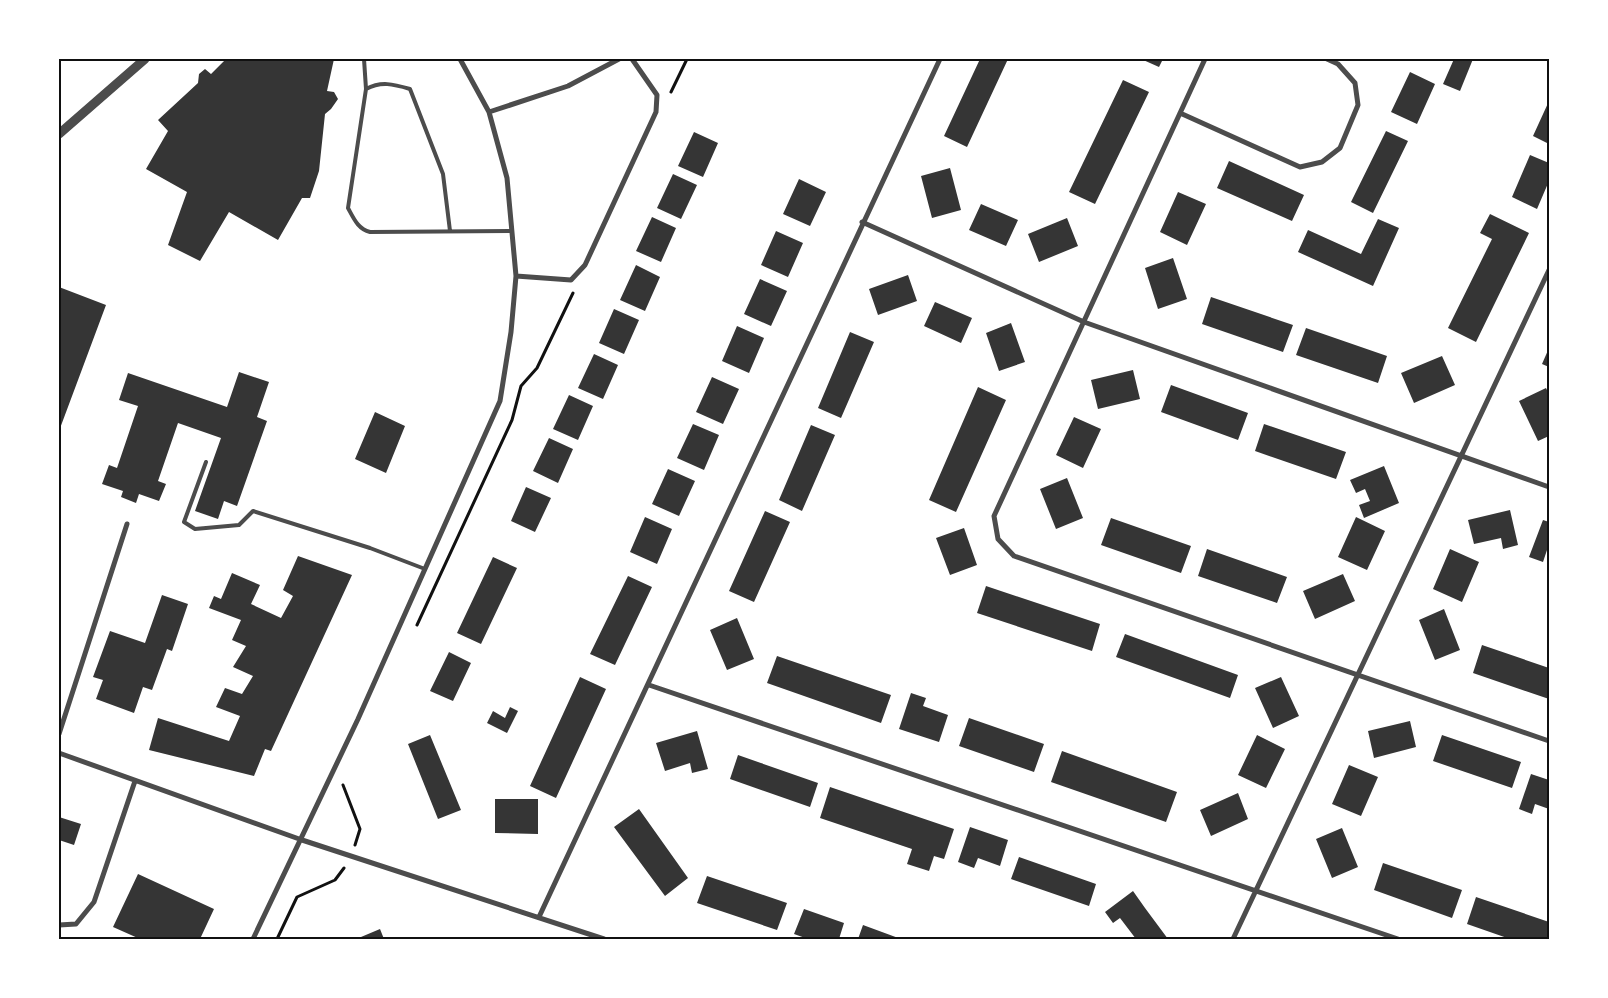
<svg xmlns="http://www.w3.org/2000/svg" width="1608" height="998" viewBox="0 0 1608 998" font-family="'Public Sans',sans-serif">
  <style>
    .building { fill: #353535 }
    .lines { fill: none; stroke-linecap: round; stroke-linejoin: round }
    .path { stroke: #111; stroke-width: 3 }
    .service { stroke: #4c4c4c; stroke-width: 4 }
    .minor { stroke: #4c4c4c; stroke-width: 5 }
    .tertiary { stroke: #4c4c4c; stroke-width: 9 }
    .neatline { fill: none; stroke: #111; stroke-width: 2 }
  </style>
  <rect width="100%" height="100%" fill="#fff"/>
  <!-- building -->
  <path class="building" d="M 226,59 L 334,59 L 327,91 L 334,92 L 338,99 L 331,109 L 325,114 L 319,171 L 310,198 L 302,198 L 278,240 L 229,212 L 200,261 L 168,245 L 187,192 L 146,169 L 168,131 L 158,120 L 198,83 L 199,74 L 205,69 L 211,74 Z
    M 980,59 L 1008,59 L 967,147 L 944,136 Z
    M 1141,59 L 1163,59 L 1159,67 Z
    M 1454,59 L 1473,59 L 1460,91 L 1443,84 Z
    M 1410,72 L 1435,84 L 1417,124 L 1391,112 Z
    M 1123,80 L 1149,92 L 1095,204 L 1069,192 Z
    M 1549,101 L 1549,144 L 1533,136 Z
    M 1386,131 L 1408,141 L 1373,213 L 1351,202 Z
    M 694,132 L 718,143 L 703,177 L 678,166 Z
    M 1530,155 L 1549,163 L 1549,181 L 1537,209 L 1512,197 Z
    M 1229,161 L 1304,195 L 1292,221 L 1217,188 Z
    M 950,168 L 961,210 L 932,218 L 921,176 Z
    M 673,174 L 697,185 L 681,219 L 657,208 Z
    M 799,179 L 826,192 L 810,226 L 783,214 Z
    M 1178,192 L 1206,204 L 1187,245 L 1160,232 Z
    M 981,204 L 1018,220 L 1006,246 L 969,230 Z
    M 1490,214 L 1529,233 L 1476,342 L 1448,328 L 1492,239 L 1480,233 Z
    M 652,217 L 676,228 L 661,262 L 636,251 Z
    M 1067,218 L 1078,246 L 1039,262 L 1028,234 Z
    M 1378,219 L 1399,228 L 1373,286 L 1298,252 L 1308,230 L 1361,254 Z
    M 776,231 L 803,243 L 788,277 L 761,265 Z
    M 1173,258 L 1187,299 L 1158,309 L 1145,268 Z
    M 636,265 L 660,277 L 645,311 L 620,300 Z
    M 908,275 L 917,301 L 878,315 L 869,289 Z
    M 760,279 L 787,291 L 771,326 L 744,314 Z
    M 59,287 L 106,305 L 59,431 Z
    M 1211,297 L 1293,325 L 1283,352 L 1202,324 Z
    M 935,302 L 972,318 L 961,343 L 924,326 Z
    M 614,309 L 639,320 L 624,354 L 599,343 Z
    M 1011,323 L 1025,362 L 999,371 L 986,333 Z
    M 737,326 L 764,338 L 749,373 L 722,361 Z
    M 1306,328 L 1387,356 L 1378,383 L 1296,355 Z
    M 850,332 L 874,342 L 841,418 L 818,408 Z
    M 1549,348 L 1549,367 L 1542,364 Z
    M 594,354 L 618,365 L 603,399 L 578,388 Z
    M 1442,356 L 1455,385 L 1414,403 L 1401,373 Z
    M 1133,370 L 1140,399 L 1098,409 L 1091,380 Z
    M 239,372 L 269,382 L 257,417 L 267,421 L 237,506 L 224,501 L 218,519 L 195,511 L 221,438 L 178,423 L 158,481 L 166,484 L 159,501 L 139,494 L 136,503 L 121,497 L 123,491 L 102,484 L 109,465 L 117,468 L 138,406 L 119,400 L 128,373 L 227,407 Z
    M 712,377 L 739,389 L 723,424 L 696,412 Z
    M 1171,385 L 1248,413 L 1238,440 L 1161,412 Z
    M 978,387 L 1006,400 L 956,512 L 929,500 Z
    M 1546,388 L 1549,394 L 1549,436 L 1538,441 L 1519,401 Z
    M 569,395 L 593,406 L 578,440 L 553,429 Z
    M 375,412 L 405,426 L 386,473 L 355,459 Z
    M 1074,417 L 1101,429 L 1083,468 L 1056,455 Z
    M 693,424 L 719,435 L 704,470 L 677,458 Z
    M 1264,424 L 1346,452 L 1336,479 L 1255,451 Z
    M 811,425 L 835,435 L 802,511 L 779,500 Z
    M 549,438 L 573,449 L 558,483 L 533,471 Z
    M 1384,466 L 1399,503 L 1364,518 L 1359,505 L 1370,501 L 1365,489 L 1356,493 L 1350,480 Z
    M 668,469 L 695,481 L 679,516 L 652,504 Z
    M 1067,478 L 1083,518 L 1056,529 L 1040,489 Z
    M 526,487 L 551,498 L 535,532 L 511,521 Z
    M 1510,510 L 1518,545 L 1503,549 L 1501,538 L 1474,544 L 1468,520 Z
    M 765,511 L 790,522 L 754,602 L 729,591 Z
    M 645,517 L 672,529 L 657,564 L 630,552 Z
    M 1356,517 L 1385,531 L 1367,570 L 1338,557 Z
    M 1111,518 L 1191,546 L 1181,573 L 1101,545 Z
    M 1543,520 L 1549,522 L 1549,550 L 1547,550 L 1543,562 L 1529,557 Z
    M 964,528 L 977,565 L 950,575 L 936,538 Z
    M 1207,549 L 1287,577 L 1277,603 L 1198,576 Z
    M 1450,549 L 1479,562 L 1462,602 L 1433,589 Z
    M 298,556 L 352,575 L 271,751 L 265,749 L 254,776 L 149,750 L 158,718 L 229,741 L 240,716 L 216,707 L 225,688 L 242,694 L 253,676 L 233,667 L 246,646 L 232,640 L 241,620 L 209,608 L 214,596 L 221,599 L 232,573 L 260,585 L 251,604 L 281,618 L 293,596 L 283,590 Z
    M 493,557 L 517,568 L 481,644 L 457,633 Z
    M 1343,574 L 1355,601 L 1315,619 L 1303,591 Z
    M 628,576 L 652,587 L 615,665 L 590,654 Z
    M 986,586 L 1100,624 L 1092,651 L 977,613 Z
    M 162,595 L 188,604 L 172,651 L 167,649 L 152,690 L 143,687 L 134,713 L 96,699 L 103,680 L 93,677 L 110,631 L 145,643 Z
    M 1444,609 L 1460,650 L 1435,660 L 1419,620 Z
    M 737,618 L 754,659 L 727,670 L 710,630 Z
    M 1125,634 L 1238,675 L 1230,698 L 1116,657 Z
    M 1482,645 L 1549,668 L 1549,699 L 1473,673 Z
    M 449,652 L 471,663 L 453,701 L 430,691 Z
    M 777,656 L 891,695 L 881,723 L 767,683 Z
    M 580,677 L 606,689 L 556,798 L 530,786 Z
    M 1281,677 L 1299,716 L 1273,728 L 1255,688 Z
    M 911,693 L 926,698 L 923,706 L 948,715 L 939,742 L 899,729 Z
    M 510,707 L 518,711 L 507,733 L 487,723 L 493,711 L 505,718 Z
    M 969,718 L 1044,744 L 1034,772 L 959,746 Z
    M 1410,721 L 1416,747 L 1374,758 L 1368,731 Z
    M 697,731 L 708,769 L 692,773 L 690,763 L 665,771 L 656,743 Z
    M 430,735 L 461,810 L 438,819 L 408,744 Z
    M 1257,735 L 1285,749 L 1266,788 L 1238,775 Z
    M 1442,735 L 1521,762 L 1512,788 L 1433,761 Z
    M 1062,751 L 1177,792 L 1166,822 L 1051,782 Z
    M 738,755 L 818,783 L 810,807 L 730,779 Z
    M 1349,765 L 1378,777 L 1361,816 L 1332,804 Z
    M 1531,774 L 1549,780 L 1549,809 L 1535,804 L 1532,814 L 1519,809 Z
    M 830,787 L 954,829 L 944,859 L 934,856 L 929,871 L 907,864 L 912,849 L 820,818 Z
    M 1238,793 L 1248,819 L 1211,836 L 1200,810 Z
    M 495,799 L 538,799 L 538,834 L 495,833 Z
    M 639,809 L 688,878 L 665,896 L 614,827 Z
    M 59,817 L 81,824 L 74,845 L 59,840 Z
    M 970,827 L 1008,840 L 1000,866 L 978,858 L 974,868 L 958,862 Z
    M 1342,828 L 1358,867 L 1332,878 L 1316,839 Z
    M 1019,857 L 1096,884 L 1089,906 L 1011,879 Z
    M 1383,863 L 1462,890 L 1452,918 L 1374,890 Z
    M 138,874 L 214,909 L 200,939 L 140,939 L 113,927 Z
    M 707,876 L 787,903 L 777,930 L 697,903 Z
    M 1133,891 L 1145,908 L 1168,939 L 1136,939 L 1120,918 L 1113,923 L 1105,912 Z
    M 1476,897 L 1549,922 L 1549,939 L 1510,939 L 1467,924 Z
    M 804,909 L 844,923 L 839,939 L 808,939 L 794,934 Z
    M 863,925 L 901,939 L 858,939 Z
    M 380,929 L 384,939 L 356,939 L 361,937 Z"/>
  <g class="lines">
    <!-- path -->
    <path class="path" d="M 671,92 L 687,59
      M 417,625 L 512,420 L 521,386 L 537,368 L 573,293
      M 343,785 L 360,829 L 355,845
      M 277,939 L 297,897 L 335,880 L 344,868"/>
    <!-- service -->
    <path class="service" d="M 364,59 L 366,89 L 348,208 C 354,219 358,229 370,232 L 511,231
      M 366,89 C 381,81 393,84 410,89 L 443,174 L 450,231
      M 206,462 L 184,522 L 195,529 L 239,525 L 253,511 L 370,548 L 425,569"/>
    <!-- minor -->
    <path class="minor" d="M 1205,59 L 994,516 L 998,539 L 1014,556 L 1549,741
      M 489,112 L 568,86 L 619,59
      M 1180,113 L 1300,167 L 1322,162 L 1340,148 L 1358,105 L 1355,83 L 1338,64 L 1327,59
      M 862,222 L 1084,322 L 1549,487
      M 516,276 L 571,280 L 585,265 L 656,112 L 657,95 L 632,59
      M 649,685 L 1398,939
      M 59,734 L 127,524
      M 59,753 L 302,840 L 604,939
      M 539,917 C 675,632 804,344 940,59
      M 59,925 L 76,924 L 94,902 L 135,781
      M 253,939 L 358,719 L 500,401 L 511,332 L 516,276 L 507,178 L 489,112 L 460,59
      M 1233,939 L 1549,270"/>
    <!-- tertiary -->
    <path class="tertiary" d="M 59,134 L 145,59"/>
  </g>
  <!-- border -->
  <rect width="1608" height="998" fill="none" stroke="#ffffff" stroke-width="120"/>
  <rect x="60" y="60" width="1488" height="878" class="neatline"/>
</svg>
